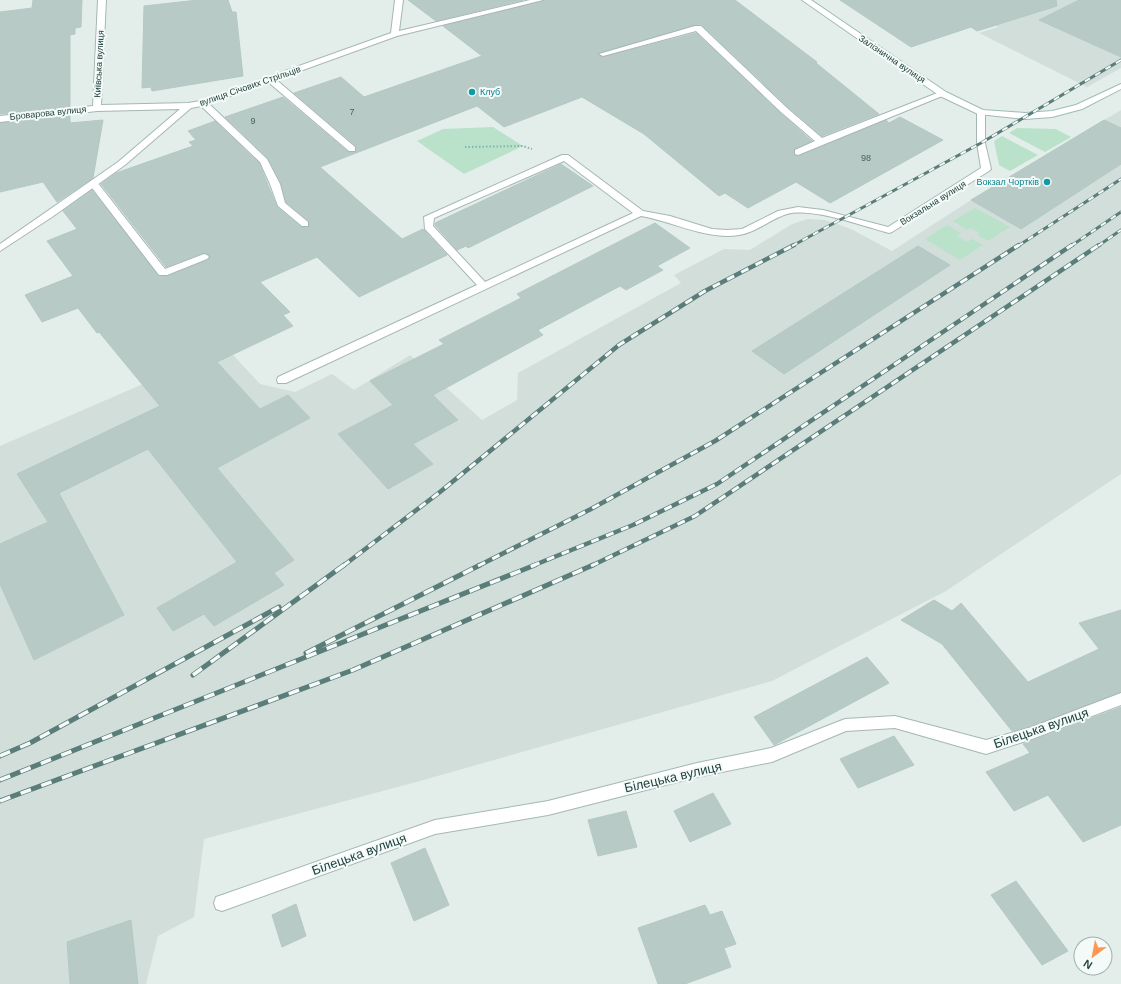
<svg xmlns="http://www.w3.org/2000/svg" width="1121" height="984" viewBox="0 0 1121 984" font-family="Arial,sans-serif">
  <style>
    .built { fill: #d1deda }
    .green { fill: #bae2cb }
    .building { fill: #b8cac5; stroke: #b4c9c4 }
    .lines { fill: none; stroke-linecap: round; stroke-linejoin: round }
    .lane-casing { stroke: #a5b7b4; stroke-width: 2 }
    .street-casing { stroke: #a5b7b4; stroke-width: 2 }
    .secondary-casing { stroke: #a0bbb6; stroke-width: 2 }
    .path { stroke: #80b5ad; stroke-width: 2; stroke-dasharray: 1.5 2; stroke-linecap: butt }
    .lane { fill: #fff; fill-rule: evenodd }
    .street { fill: #fff; fill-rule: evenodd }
    .secondary { fill: #fff; fill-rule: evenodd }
    .rail-far2-casing { stroke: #5b7d7a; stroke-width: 3 }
    .rail-far1-casing { stroke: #5b7d7a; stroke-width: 4.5 }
    .rail-casing { stroke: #5b7d7a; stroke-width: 5 }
    .rail-far2 { stroke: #f4faf8; stroke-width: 2; stroke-dasharray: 6; stroke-linecap: butt }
    .rail-far1 { stroke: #f4faf8; stroke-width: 3; stroke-dasharray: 8; stroke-linecap: butt }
    .rail { stroke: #f4faf8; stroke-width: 3.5; stroke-dasharray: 11; stroke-linecap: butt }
    .culture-dot { fill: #0f9aa8; stroke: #f4faf8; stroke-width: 1.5 }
    .labels { text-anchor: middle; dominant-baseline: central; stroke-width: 4; stroke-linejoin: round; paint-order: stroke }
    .far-street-label { font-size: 9px; fill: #20423e; stroke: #f4faf8 }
    .far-culture-label { font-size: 9px; fill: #0d838f; stroke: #f4faf8; text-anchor: start }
    .number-label { font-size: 9px; fill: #466460 }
    .near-street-label { font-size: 13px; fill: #20423e; stroke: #f4faf8 }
  </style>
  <rect width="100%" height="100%" fill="#e3eeeb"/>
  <!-- built -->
  <path class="built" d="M 951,0 L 1121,0 L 1121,68 L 1087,87 L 979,33 L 998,27 Z
    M 1121,110 L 1121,474 L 946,591 L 772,681 L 420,781 L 204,839 L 194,917 L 158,936 L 146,984 L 0,984 L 0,446 L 166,374 L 224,345 L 260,384 L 295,392 L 332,374 L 354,390 L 410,355 L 482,420 L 517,400 L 518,373 L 681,283 L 674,275 L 724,249 L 750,250 L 792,224 L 808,219 L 825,220 L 851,229 L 892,251 L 971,200 Z"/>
  <!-- green -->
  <path class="green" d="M 493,127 L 523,146 L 464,174 L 417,141 L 443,129 Z
    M 1017,128 L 1056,129 L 1071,137 L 1045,152 L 1009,133 Z
    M 1002,136 L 1038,155 L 1010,171 L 999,165 L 994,141 Z
    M 975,208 L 1010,227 L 988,241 L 977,235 L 980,233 L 971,228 L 967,230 L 953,221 Z
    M 947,225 L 961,233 L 957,236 L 967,242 L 972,239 L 983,245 L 960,260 L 925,239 Z"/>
  <!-- building -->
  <path class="building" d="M 33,0 L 82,0 L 81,27 L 75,28 L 75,34 L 70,35 L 70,107 L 0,114 L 0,12 L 32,8 Z
    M 198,0 L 228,0 L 232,12 L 236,12 L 243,76 L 152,91 L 151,87 L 142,88 L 144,6 Z
    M 408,0 L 523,0 L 436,21 Z
    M 544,0 L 735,0 L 817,62 L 816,63 L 879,114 L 822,136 L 788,107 L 701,24 L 695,25 L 599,53 L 598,54 L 603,57 L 696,33 L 780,113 L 812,141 L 794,149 L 795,155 L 799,156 L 886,120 L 889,123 L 900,117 L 943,140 L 830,203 L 796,182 L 748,208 L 725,193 L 719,196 L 644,134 L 582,97 L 504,127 L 477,106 L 320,167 L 402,239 L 423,229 L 447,255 L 359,297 L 317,257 L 260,282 L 290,312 L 283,315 L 293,326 L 217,362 L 260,409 L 288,395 L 310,418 L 217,468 L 294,560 L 274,573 L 284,585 L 214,626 L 204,614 L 173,631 L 157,608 L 237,562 L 148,449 L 59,493 L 124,615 L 34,660 L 0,584 L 0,544 L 48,522 L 17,474 L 160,406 L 99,332 L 97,333 L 78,308 L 42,322 L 25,295 L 73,276 L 47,241 L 77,229 L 63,211 L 92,190 L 159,276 L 168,276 L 208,260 L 210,256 L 203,253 L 166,267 L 101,184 L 116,173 L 193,146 L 189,142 L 196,140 L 188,131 L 215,121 L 259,163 L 277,207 L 301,227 L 309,227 L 309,221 L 286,202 L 281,183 L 268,158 L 225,117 L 283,97 L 348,152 L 355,152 L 356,146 L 294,93 L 341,77 L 364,97 L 482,56 L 443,26 Z
    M 840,0 L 1056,0 L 1057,6 L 977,31 L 971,27 L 911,47 Z
    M 1079,0 L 1121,0 L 1121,57 L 1039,20 Z
    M 70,116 L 70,123 L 103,120 L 93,178 L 57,202 L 43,182 L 0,192 L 0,123 Z
    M 1104,120 L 1121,128 L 1121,164 L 1021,229 L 971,200 Z
    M 561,164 L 593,186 L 468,248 L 466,246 L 457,250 L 435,225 L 435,223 Z
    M 655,223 L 690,248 L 657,266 L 663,270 L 626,290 L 620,286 L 538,330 L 543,335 L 433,395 L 458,420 L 413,444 L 433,464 L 388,489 L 338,434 L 393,405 L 370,381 L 444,344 L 439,340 L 521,298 L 517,294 Z
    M 918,246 L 950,265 L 784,374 L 752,351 Z
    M 934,600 L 952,611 L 961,603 L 1028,682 L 1099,649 L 1079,623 L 1121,610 L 1121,692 L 1032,726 L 1012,731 L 942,644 L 901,620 Z
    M 867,657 L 889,683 L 774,745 L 754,717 Z
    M 1121,707 L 1121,825 L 1083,842 L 1048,795 L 1014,811 L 986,772 L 1030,753 L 1023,744 Z
    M 894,736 L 914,765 L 858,788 L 840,759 Z
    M 713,793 L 731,824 L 690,842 L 674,811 Z
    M 626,811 L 637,847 L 598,856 L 588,820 Z
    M 425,848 L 449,905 L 414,921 L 391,863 Z
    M 1016,881 L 1068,951 L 1042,965 L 991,895 Z
    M 296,904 L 306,936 L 282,947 L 272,915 Z
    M 705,905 L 710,915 L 722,911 L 736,944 L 724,948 L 731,967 L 685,984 L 658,984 L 638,928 Z
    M 131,920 L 138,984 L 70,984 L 67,942 Z"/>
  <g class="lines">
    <!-- lane casing -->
    <g class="lane-casing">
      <path id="lane" d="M 695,26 L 701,26 L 787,108 L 822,138 L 940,92 L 946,92 L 947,94 L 798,155 L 795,154 L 795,150 L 815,141 L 781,112 L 696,31 L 603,56 L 599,54 Z
        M 267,77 L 273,77 L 355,147 L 355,151 L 349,151 L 267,81 Z
        M 203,100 L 206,101 L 267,159 L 280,184 L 285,203 L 308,222 L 308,226 L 302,226 L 278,206 L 270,184 L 260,162 L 200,105 L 199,103 Z
        M 981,109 L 985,112 L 985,143 L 991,169 L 989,171 L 892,232 L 889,233 C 863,226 812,207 787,214 C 765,221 755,236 728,236 C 698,236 670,221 641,216 L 286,383 L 278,383 L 277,380 L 278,377 L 477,285 L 425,229 L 424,217 L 562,155 L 568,155 L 643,211 L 670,216 L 712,229 L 727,230 L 742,229 L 778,211 L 798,207 L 823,210 L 888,227 L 981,168 L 977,143 L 977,112 ZM 564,161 L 633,213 L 485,282 L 433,226 L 434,218 Z
        M 94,181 L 97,182 L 165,269 L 204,254 L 207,255 L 209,257 L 207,259 L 167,275 L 159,275 L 89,184 Z"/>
    </g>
    <!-- street casing -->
    <g class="street-casing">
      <path id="street" d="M 98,0 L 106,0 L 101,105 L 188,103 L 201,101 L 391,33 L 395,0 L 403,0 L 399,31 L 530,0 L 543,0 L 397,36 L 206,105 L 191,108 L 125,165 L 52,217 L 0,251 L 0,244 L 118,162 L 180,109 L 97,111 L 0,122 L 0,116 L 93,106 Z
        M 1121,693 L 1121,705 L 1032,739 L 986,754 L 895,728 L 846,731 L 772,762 L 697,777 L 548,815 L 435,834 L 222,911 L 216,909 L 214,903 L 216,897 L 222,895 L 435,820 L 548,801 L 697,763 L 771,748 L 845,719 L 895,716 L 986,740 L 1032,727 Z"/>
    </g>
    <!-- secondary casing -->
    <g class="secondary-casing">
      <path id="secondary" d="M 802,0 L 811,0 L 946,92 L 983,110 L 1025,113 L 1052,111 L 1076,105 L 1121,84 L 1121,89 L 1082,109 L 1052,117 L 1025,119 L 978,114 L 940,96 Z"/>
    </g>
    <!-- path -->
    <path class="path" d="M 465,147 L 523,146 L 532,149"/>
    <!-- lane -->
    <use href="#lane" class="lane"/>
    <!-- street -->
    <use href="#street" class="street"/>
    <!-- secondary -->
    <use href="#secondary" class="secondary"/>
    <!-- rail-far2 casing -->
    <g class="rail-far2-casing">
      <path id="rail-far2" d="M 792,246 L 981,143 L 1121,60
        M 1018,246 L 1121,179
        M 1071,246 L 1121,212
        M 1098,246 L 1121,230"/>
    </g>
    <!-- rail-far1 casing -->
    <g class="rail-far1-casing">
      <path id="rail-far1" d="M 343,566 L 440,492 L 619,345 L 705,291 L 794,245
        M 478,566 L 591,509 L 715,441 L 1019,245
        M 532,566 L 633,525 L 717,484 L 1072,245
        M 591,566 L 695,516 L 1099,245"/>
    </g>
    <!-- rail casing -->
    <g class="rail-casing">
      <path id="rail" d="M 306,653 L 480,565
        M 193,675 L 344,565
        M 0,756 L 30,743 L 279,607
        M 0,780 L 535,565
        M 0,801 L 353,670 L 593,565"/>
    </g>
    <!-- rail-far2 -->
    <use href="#rail-far2" class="rail-far2"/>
    <!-- rail-far1 -->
    <use href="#rail-far1" class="rail-far1"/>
    <!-- rail -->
    <use href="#rail" class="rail"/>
  </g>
  <!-- markers -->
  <g class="culture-dot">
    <circle cx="472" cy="92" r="4"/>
    <circle cx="1047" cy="182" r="4"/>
  </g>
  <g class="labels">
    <!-- far-street labels -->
    <g class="far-street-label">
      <text transform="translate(892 59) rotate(34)">Залізнична вулиця</text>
      <text transform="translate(99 64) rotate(-87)">Київська вулиця</text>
      <text transform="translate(250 86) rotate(-19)">вулиця Січових Стрільців</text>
      <text transform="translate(48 113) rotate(-6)">Броварова вулиця</text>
      <text transform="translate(933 203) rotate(-32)">Вокзальна вулиця</text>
    </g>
    <!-- far-culture labels -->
    <g class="far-culture-label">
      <text x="480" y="92">Клуб</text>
      <text x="1039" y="182" text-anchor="end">Вокзал Чортків</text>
    </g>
    <!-- number labels -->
    <g class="number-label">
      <text x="352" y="112">7</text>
      <text x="253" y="121">9</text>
      <text x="866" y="158">98</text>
    </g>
    <!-- near-street labels -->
    <g class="near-street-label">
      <text transform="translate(1041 728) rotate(-19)">Білецька вулиця</text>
      <text transform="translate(673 777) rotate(-13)">Білецька вулиця</text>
      <text transform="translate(359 854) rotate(-20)">Білецька вулиця</text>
    </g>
  </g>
  <!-- north arrow -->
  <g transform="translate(1093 956) rotate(212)"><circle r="19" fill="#f4faf8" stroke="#9fb0ae"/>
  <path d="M0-3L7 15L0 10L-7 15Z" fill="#ff9750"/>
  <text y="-6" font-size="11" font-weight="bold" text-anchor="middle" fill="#20423e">N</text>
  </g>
</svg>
